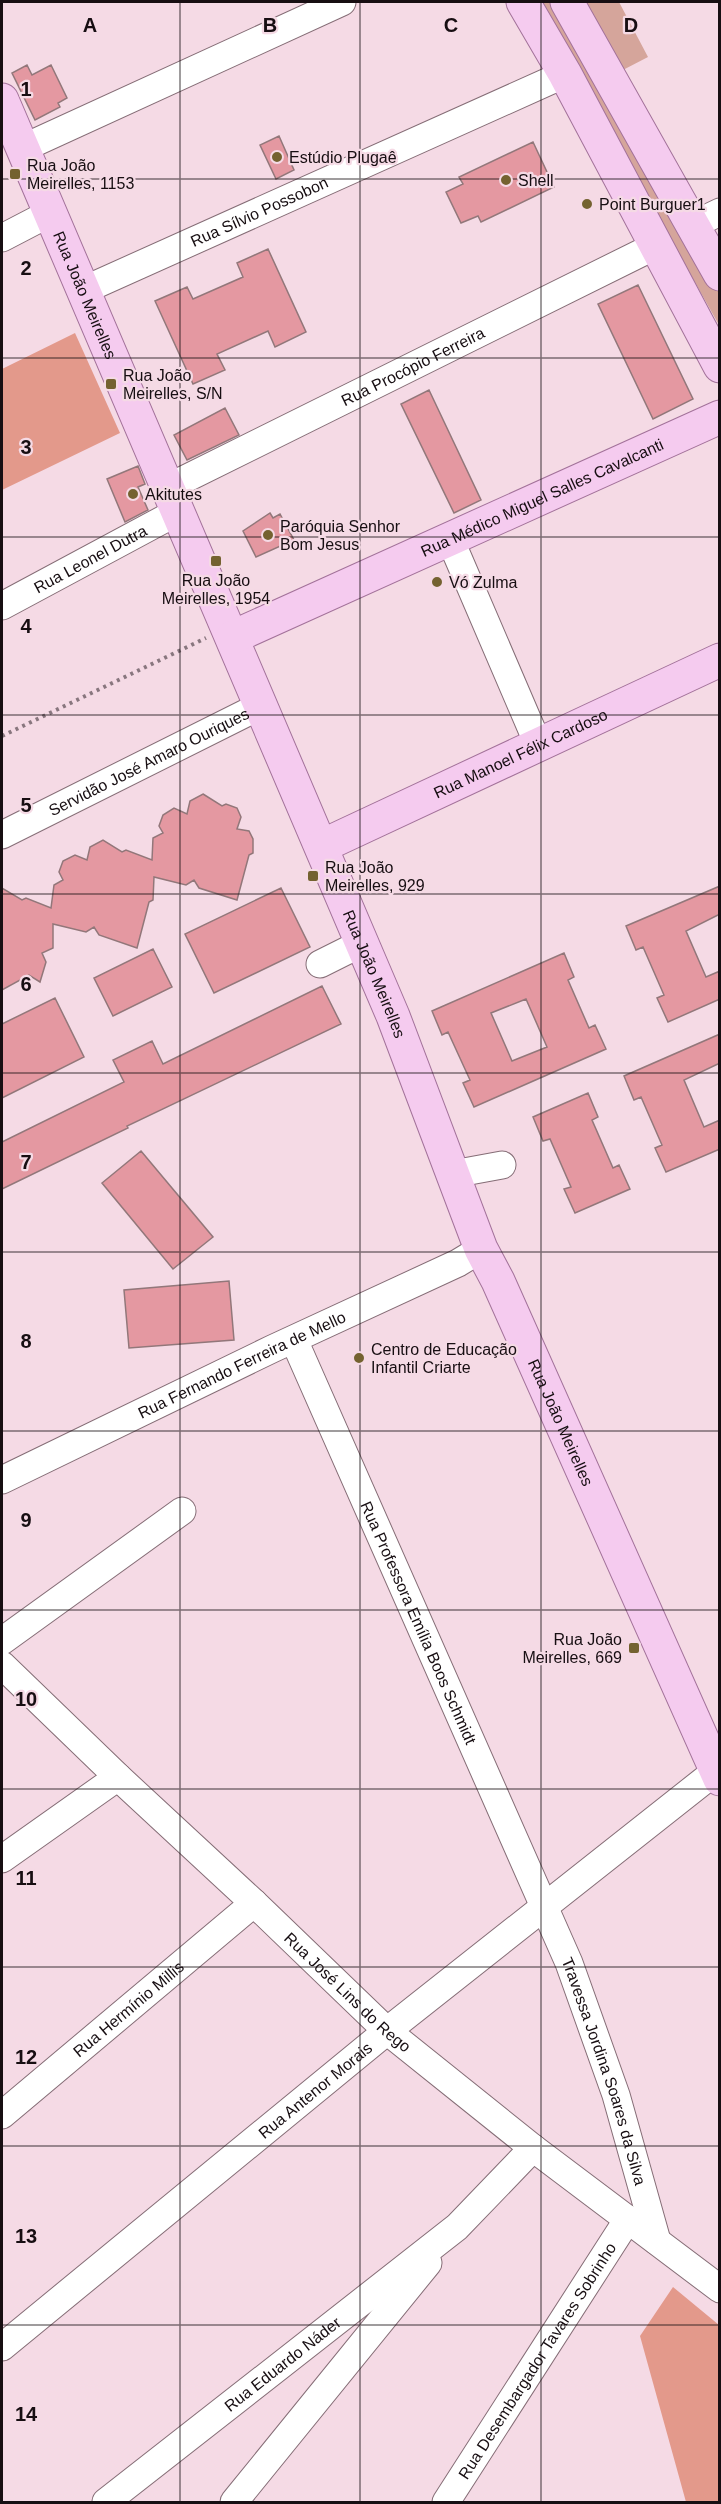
<svg xmlns="http://www.w3.org/2000/svg" width="721" height="2504" viewBox="0 0 721 2504" font-family="Helvetica,sans-serif">
  <style>
    .green { fill: #d5a59b }
    .forest { fill: #e3998b }
    .building { fill: #e498a1; stroke: #92777a; stroke-width: 1.5; fill-rule: evenodd }
    .lines { fill: none; stroke-linecap: round; stroke-linejoin: round }
    .minor-casing { stroke: #856d76; stroke-width: 29 }
    .major-casing { stroke: #a3729a; stroke-width: 35 }
    .path { stroke: #88767e; stroke-width: 4; stroke-dasharray: 3 4.5; stroke-linecap: butt }
    .minor { stroke: #fff; stroke-width: 27 }
    .major { stroke: #f5cbef; stroke-width: 33 }
    .grid { fill: none; stroke: #170e12; stroke-width: 1.5; stroke-opacity: 0.55 }
    .poi-dot { fill: #746230; stroke: #f5dae5; stroke-width: 2 }
    .labels { text-anchor: middle; dominant-baseline: central; stroke-width: 4.5; stroke-linejoin: round; paint-order: stroke }
    .poi-label { font-size: 16px; fill: #170e12; stroke: #f5dae5; text-anchor: start }
    .street-label { font-size: 16px; fill: #170e12; stroke: #f5dae5 }
    .grid-label { font-size: 20px; text-anchor: middle; font-weight: bold; fill: #170e12; stroke: #f5dae5; stroke-width: 4.5; stroke-linejoin: round; paint-order: stroke }
  </style>
  <rect width="100%" height="100%" fill="#f5dae5"/>
  <!-- green -->
  <path class="green" d="M 537,2 L 557,2 L 719,289 L 719,325 Z
    M 585,2 L 619,2 L 648,57 L 621,71 Z"/>
  <!-- forest -->
  <path class="forest" d="M 75,333 L 120,433 L 2,490 L 2,369 Z
    M 673,2287 L 719,2325 L 719,2502 L 686,2502 L 640,2336 Z"/>
  <!-- building -->
  <path class="building" d="M 27,65 L 32,75 L 51,65 L 67,98 L 58,103 L 60,107 L 35,120 L 12,73 Z
    M 279,136 L 294,170 L 276,179 L 260,145 Z
    M 533,142 L 554,187 L 481,222 L 478,216 L 461,223 L 446,192 L 463,184 L 459,177 Z
    M 268,249 L 306,332 L 275,347 L 268,331 L 217,354 L 225,370 L 193,384 L 155,301 L 187,287 L 193,299 L 243,277 L 237,263 Z
    M 638,285 L 693,399 L 653,419 L 598,304 Z
    M 429,390 L 481,500 L 454,513 L 401,404 Z
    M 225,408 L 239,435 L 187,460 L 174,435 Z
    M 138,466 L 145,484 L 138,487 L 148,510 L 125,522 L 107,479 Z
    M 270,513 L 273,518 L 280,514 L 294,540 L 256,557 L 243,531 Z
    M 203,794 L 222,806 L 226,804 L 237,808 L 241,817 L 237,829 L 249,831 L 253,839 L 253,853 L 249,855 L 237,900 L 199,888 L 194,880 L 186,885 L 154,877 L 153,900 L 149,902 L 137,948 L 99,935 L 94,927 L 86,932 L 53,924 L 53,948 L 42,953 L 46,962 L 40,982 L 29,975 L 2,990 L 2,888 L 22,900 L 26,898 L 51,908 L 54,885 L 63,880 L 59,872 L 63,861 L 75,855 L 87,860 L 90,847 L 103,840 L 122,852 L 126,850 L 152,860 L 153,838 L 163,833 L 159,826 L 163,815 L 174,808 L 187,814 L 190,801 Z
    M 720,886 L 720,914 L 686,931 L 706,977 L 720,971 L 720,999 L 668,1022 L 657,998 L 664,995 L 643,947 L 636,950 L 626,926 Z
    M 281,888 L 310,947 L 214,993 L 185,934 Z
    M 153,949 L 172,987 L 113,1016 L 94,978 Z
    M 564,953 L 574,977 L 568,980 L 589,1028 L 595,1025 L 606,1049 L 474,1107 L 463,1083 L 470,1080 L 448,1032 L 442,1035 L 432,1011 ZM 526,999 L 547,1047 L 512,1061 L 491,1013 Z
    M 322,986 L 341,1024 L 127,1126 L 128,1128 L 2,1189 L 2,1142 L 124,1082 L 113,1060 L 152,1041 L 163,1064 Z
    M 55,998 L 84,1057 L 2,1098 L 2,1024 Z
    M 720,1034 L 720,1063 L 684,1080 L 704,1127 L 720,1120 L 720,1149 L 666,1172 L 655,1148 L 662,1145 L 641,1097 L 634,1100 L 624,1076 Z
    M 588,1093 L 598,1117 L 592,1120 L 613,1168 L 619,1165 L 630,1189 L 575,1213 L 564,1189 L 571,1187 L 550,1139 L 543,1141 L 533,1117 Z
    M 141,1151 L 213,1237 L 173,1269 L 102,1183 Z
    M 229,1281 L 234,1340 L 129,1348 L 124,1290 Z"/>
  <g class="lines">
    <!-- minor casing -->
    <g class="minor-casing">
      <g id="minor">
        <path d="M 21,149 L 342,2"/>
        <path d="M 693,225 L 720,212"/>
        <path d="M 2,238 L 50,213"/>
        <path id="s1" d="M 84,290 L 565,74"/>
        <path id="s2" d="M 169,487 L 655,246"/>
        <path d="M 450,539 L 538,744"/>
        <path id="s3" d="M 2,606 L 179,511"/>
        <path id="s4" d="M 2,835 L 262,705"/>
        <path d="M 320,964 L 362,943"/>
        <path d="M 453,1174 L 502,1165"/>
        <path id="s5" d="M 294,1340 L 569,1963 L 616,2095 L 657,2241"/>
        <path id="s6" d="M 2,1480 L 272,1349 L 458,1263 L 481,1249"/>
        <path d="M 2,1641 L 182,1511"/>
        <path id="s7" d="M 2,1665 L 118,1777 L 254,1903 L 387,2031 L 533,2148 L 720,2289"/>
        <path d="M 2,1859 L 118,1777"/>
        <path id="s8" d="M 2,2115 L 254,1903"/>
        <path id="s9" d="M 2,2347 L 387,2031 L 716,1771"/>
        <path id="s10" d="M 106,2502 L 457,2227 L 533,2148"/>
        <path d="M 234,2502 L 428,2263"/>
        <path id="s11" d="M 446,2502 L 628,2219"/>
      </g>
    </g>
    <!-- major casing -->
    <g class="major-casing">
      <g id="major">
        <path d="M 523,2 L 565,74 L 720,366"/>
        <path d="M 567,2 L 720,274"/>
        <path id="s12" d="M 2,100 L 393,1016 L 481,1249 L 498,1281 L 720,1779"/>
        <path id="s13" d="M 233,637 L 720,417"/>
        <path id="s14" d="M 322,846 L 720,660"/>
      </g>
    </g>
    <!-- path -->
    <path class="path" d="M 2,736 L 206,638"/>
    <!-- minor -->
    <use href="#minor" class="minor"/>
    <!-- major -->
    <use href="#major" class="major"/>
  </g>
  <!-- grid -->
  <path class="grid" d="M 180,2 L 180,2502M 360,2 L 360,2502M 541,2 L 541,2502M 2,179 L 720,179M 2,358 L 720,358M 2,537 L 720,537M 2,715 L 720,715M 2,894 L 720,894M 2,1073 L 720,1073M 2,1252 L 720,1252M 2,1431 L 720,1431M 2,1610 L 720,1610M 2,1789 L 720,1789M 2,1967 L 720,1967M 2,2146 L 720,2146M 2,2325 L 720,2325"/>
  <!-- markers -->
  <g class="poi-dot">
    <circle cx="277" cy="157" r="6"/>
    <rect x="9" y="168" width="12" height="12" rx="3"/>
    <circle cx="506" cy="180" r="6"/>
    <circle cx="587" cy="204" r="6"/>
    <rect x="105" y="378" width="12" height="12" rx="3"/>
    <circle cx="133" cy="494" r="6"/>
    <circle cx="268" cy="535" r="6"/>
    <rect x="210" y="555" width="12" height="12" rx="3"/>
    <circle cx="437" cy="582" r="6"/>
    <rect x="307" y="870" width="12" height="12" rx="3"/>
    <circle cx="359" cy="1358" r="6"/>
    <rect x="628" y="1642" width="12" height="12" rx="3"/>
  </g>
  <g class="labels">
    <!-- poi labels -->
    <g class="poi-label">
      <text x="289" y="157">Estúdio Plugaê</text>
      <text x="27" y="165">Rua João<tspan x="27" dy="18">Meirelles, 1153</tspan></text>
      <text x="518" y="180">Shell</text>
      <text x="599" y="204">Point Burguer1</text>
      <text x="123" y="375">Rua João<tspan x="123" dy="18">Meirelles, S/N</tspan></text>
      <text x="145" y="494">Akitutes</text>
      <text x="280" y="526">Paróquia Senhor<tspan x="280" dy="18">Bom Jesus</tspan></text>
      <text x="216" y="580" text-anchor="middle">Rua João<tspan x="216" dy="18">Meirelles, 1954</tspan></text>
      <text x="449" y="582">Vó Zulma</text>
      <text x="325" y="867">Rua João<tspan x="325" dy="18">Meirelles, 929</tspan></text>
      <text x="371" y="1349">Centro de Educação<tspan x="371" dy="18">Infantil Criarte</tspan></text>
      <text x="622" y="1639" text-anchor="end">Rua João<tspan x="622" dy="18">Meirelles, 669</tspan></text>
    </g>
    <!-- street labels -->
    <g class="street-label">
      <text stroke="none"><textPath href="#s1" startOffset="192">Rua Sílvio Possobon</textPath></text>
      <text stroke="none"><textPath href="#s12" startOffset="212">Rua João Meirelles</textPath></text>
      <text stroke="none"><textPath href="#s2" startOffset="272">Rua Procópio Ferreira</textPath></text>
      <text stroke="none"><textPath href="#s13" startOffset="339">Rua Médico Miguel Salles Cavalcanti</textPath></text>
      <text stroke="none"><textPath href="#s3" startOffset="100">Rua Leonel Dutra</textPath></text>
      <text stroke="none"><textPath href="#s14" startOffset="219">Rua Manoel Félix Cardoso</textPath></text>
      <text stroke="none"><textPath href="#s4" startOffset="164">Servidão José Amaro Ouriques</textPath></text>
      <text stroke="none"><textPath href="#s12" startOffset="950">Rua João Meirelles</textPath></text>
      <text stroke="none"><textPath href="#s6" startOffset="266">Rua Fernando Ferreira de Mello</textPath></text>
      <text stroke="none"><textPath href="#s12" startOffset="1436">Rua João Meirelles</textPath></text>
      <text stroke="none"><textPath href="#s5" startOffset="309">Rua Professora Emília Boos Schmidt</textPath></text>
      <text stroke="none"><textPath href="#s7" startOffset="476">Rua José Lins do Rego</textPath></text>
      <text stroke="none"><textPath href="#s8" startOffset="165">Rua Hermínio Millis</textPath></text>
      <text stroke="none"><textPath href="#s5" startOffset="795">Travessa Jordina Soares da Silva</textPath></text>
      <text stroke="none"><textPath href="#s9" startOffset="405">Rua Antenor Morais</textPath></text>
      <text stroke="none"><textPath href="#s11" startOffset="168">Rua Desembargador Tavares Sobrinho</textPath></text>
      <text stroke="none"><textPath href="#s10" startOffset="224">Rua Eduardo Náder</textPath></text>
    </g>
  </g>
  <g class="grid-label">
    <text x="90" y="32">A</text>
    <text x="270" y="32">B</text>
    <text x="451" y="32">C</text>
    <text x="631" y="32">D</text>
    <text x="26" y="96">1</text>
    <text x="26" y="275">2</text>
    <text x="26" y="454">3</text>
    <text x="26" y="633">4</text>
    <text x="26" y="812">5</text>
    <text x="26" y="991">6</text>
    <text x="26" y="1169">7</text>
    <text x="26" y="1348">8</text>
    <text x="26" y="1527">9</text>
    <text x="26" y="1706">10</text>
    <text x="26" y="1885">11</text>
    <text x="26" y="2064">12</text>
    <text x="26" y="2243">13</text>
    <text x="26" y="2421">14</text>
  </g>
  <!-- border -->
  <rect width="721" height="2504" fill="none" stroke="#170e12" stroke-width="6"/>
</svg>
